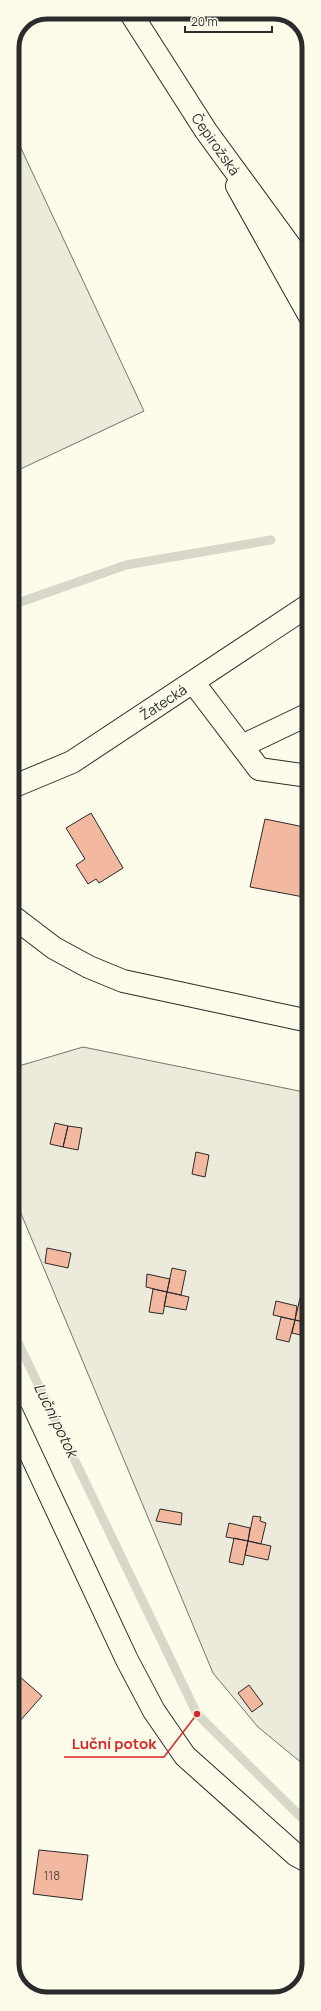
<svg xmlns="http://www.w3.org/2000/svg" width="321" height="2011" viewBox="0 0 321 2011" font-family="Manrope,sans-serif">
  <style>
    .green { fill: #ecebdb; stroke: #74746e }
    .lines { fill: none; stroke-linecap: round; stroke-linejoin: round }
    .stream { stroke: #d8d7c9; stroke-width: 9 }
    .building { fill: #f2b8a0; stroke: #2b2b2b }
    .minor-casing { stroke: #2b2b2b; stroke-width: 24 }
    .major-casing { stroke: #2b2b2b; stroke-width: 24 }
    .minor { stroke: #fdfbea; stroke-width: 22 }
    .major { stroke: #fdfbea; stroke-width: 22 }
    .labels { text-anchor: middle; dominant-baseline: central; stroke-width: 3; stroke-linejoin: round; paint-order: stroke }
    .number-label { font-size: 12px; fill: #5d4e48 }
    .street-label { font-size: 14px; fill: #2b2b2b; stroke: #fdfbea }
    .water-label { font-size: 15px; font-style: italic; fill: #2b2b2b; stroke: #fdfbea }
    .rim { fill: none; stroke: #2b2b2b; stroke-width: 5 }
    .leader { fill: none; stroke: #d62828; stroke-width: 1.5 }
    .callout-dot { fill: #d62828; stroke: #fdfbea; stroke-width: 1.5 }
    .callout-label { font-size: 15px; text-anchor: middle; font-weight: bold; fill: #d62828; stroke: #fdfbea; stroke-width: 3; stroke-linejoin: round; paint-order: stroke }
  </style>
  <rect width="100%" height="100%" fill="#fdfbea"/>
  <!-- green -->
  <path class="green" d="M 12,129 L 144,411 L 12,473 Z
    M 83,1047 L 309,1093 L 309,1769 L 258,1727 L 213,1673 L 12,1192 L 12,1068 Z"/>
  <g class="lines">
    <!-- stream -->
    <path class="stream" d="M 12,605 L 126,565 L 271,540
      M 12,1330 L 197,1714 L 309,1825"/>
  </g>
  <!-- building -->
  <path class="building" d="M 91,813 L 123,868 L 99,883 L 96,879 L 88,884 L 76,865 L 85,859 L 66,828 Z
    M 265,819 L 309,828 L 309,898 L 250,887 Z
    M 55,1123 L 68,1126 L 63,1147 L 50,1144 Z
    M 68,1126 L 82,1128 L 78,1150 L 63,1147 Z
    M 196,1152 L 209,1155 L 205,1177 L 192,1174 Z
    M 47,1248 L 71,1253 L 68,1268 L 45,1263 Z
    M 172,1268 L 186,1271 L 181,1295 L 167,1292 Z
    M 147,1274 L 170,1279 L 167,1292 L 146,1287 Z
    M 153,1289 L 167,1292 L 163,1314 L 149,1312 Z
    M 167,1292 L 189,1297 L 186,1310 L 164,1306 Z
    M 300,1298 L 309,1300 L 308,1323 L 295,1320 Z
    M 276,1301 L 297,1306 L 295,1320 L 273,1315 Z
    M 281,1317 L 295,1320 L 289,1342 L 276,1339 Z
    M 295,1320 L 309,1323 L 309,1337 L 292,1333 Z
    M 160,1509 L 182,1513 L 181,1525 L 156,1521 Z
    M 253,1516 L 261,1517 L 260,1521 L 266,1523 L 261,1544 L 248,1541 Z
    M 229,1523 L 250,1528 L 248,1541 L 226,1537 Z
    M 234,1538 L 248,1541 L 243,1565 L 229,1562 Z
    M 248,1541 L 271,1546 L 268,1560 L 245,1555 Z
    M 12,1670 L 42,1696 L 12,1730 Z
    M 249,1685 L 263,1704 L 252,1712 L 238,1693 Z
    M 39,1850 L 88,1855 L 82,1900 L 33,1894 Z"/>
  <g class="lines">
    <!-- minor casing -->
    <g class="minor-casing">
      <path id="minor" d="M 237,186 L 309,315
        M 193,682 L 259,769 L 309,776
        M 242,746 L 309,714
        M 12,787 L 72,762 L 309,605
        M 12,916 L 54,948 L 89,967 L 123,981 L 309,1021
        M 12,1414 L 127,1660 L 154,1711 L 185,1756 L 296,1855 L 309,1862"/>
    </g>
    <!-- major casing -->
    <g class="major-casing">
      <path id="major" d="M 130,12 L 206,131 L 309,272"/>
    </g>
    <!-- minor -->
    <use href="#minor" class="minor"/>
    <!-- major -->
    <use href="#major" class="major"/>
  </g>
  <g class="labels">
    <!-- number labels -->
    <g class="number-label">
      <text x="52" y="1875">118</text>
    </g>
    <!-- street labels -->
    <g class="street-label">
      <text transform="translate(216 144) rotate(55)">Čepirožská</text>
      <text transform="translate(163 702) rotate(-33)">Žatecká</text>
    </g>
    <!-- water labels -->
    <g class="water-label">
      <text transform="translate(56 1420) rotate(64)">Luční potok</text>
    </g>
  </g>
  <!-- crop -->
  <path d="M0 0H321V2011H0ZM47 19H274A28 28 0 0 1 302 47V1964A28 28 0 0 1 274 1992H47A28 28 0 0 1 19 1964V47A28 28 0 0 1 47 19Z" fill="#fdfbea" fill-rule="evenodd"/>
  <path class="rim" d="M47 19H274A28 28 0 0 1 302 47V1964A28 28 0 0 1 274 1992H47A28 28 0 0 1 19 1964V47A28 28 0 0 1 47 19Z"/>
  <!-- callouts -->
  <path class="leader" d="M197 1714L164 1757H64"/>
  <circle class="callout-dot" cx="197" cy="1714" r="4"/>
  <g class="callout-label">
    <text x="114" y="1749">Luční potok</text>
  </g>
  <!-- scale -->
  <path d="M185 26v6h87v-6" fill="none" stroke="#2b2b2b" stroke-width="2"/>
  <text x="191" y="26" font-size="12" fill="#2b2b2b" stroke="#fdfbea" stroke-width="3" paint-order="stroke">20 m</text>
</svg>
